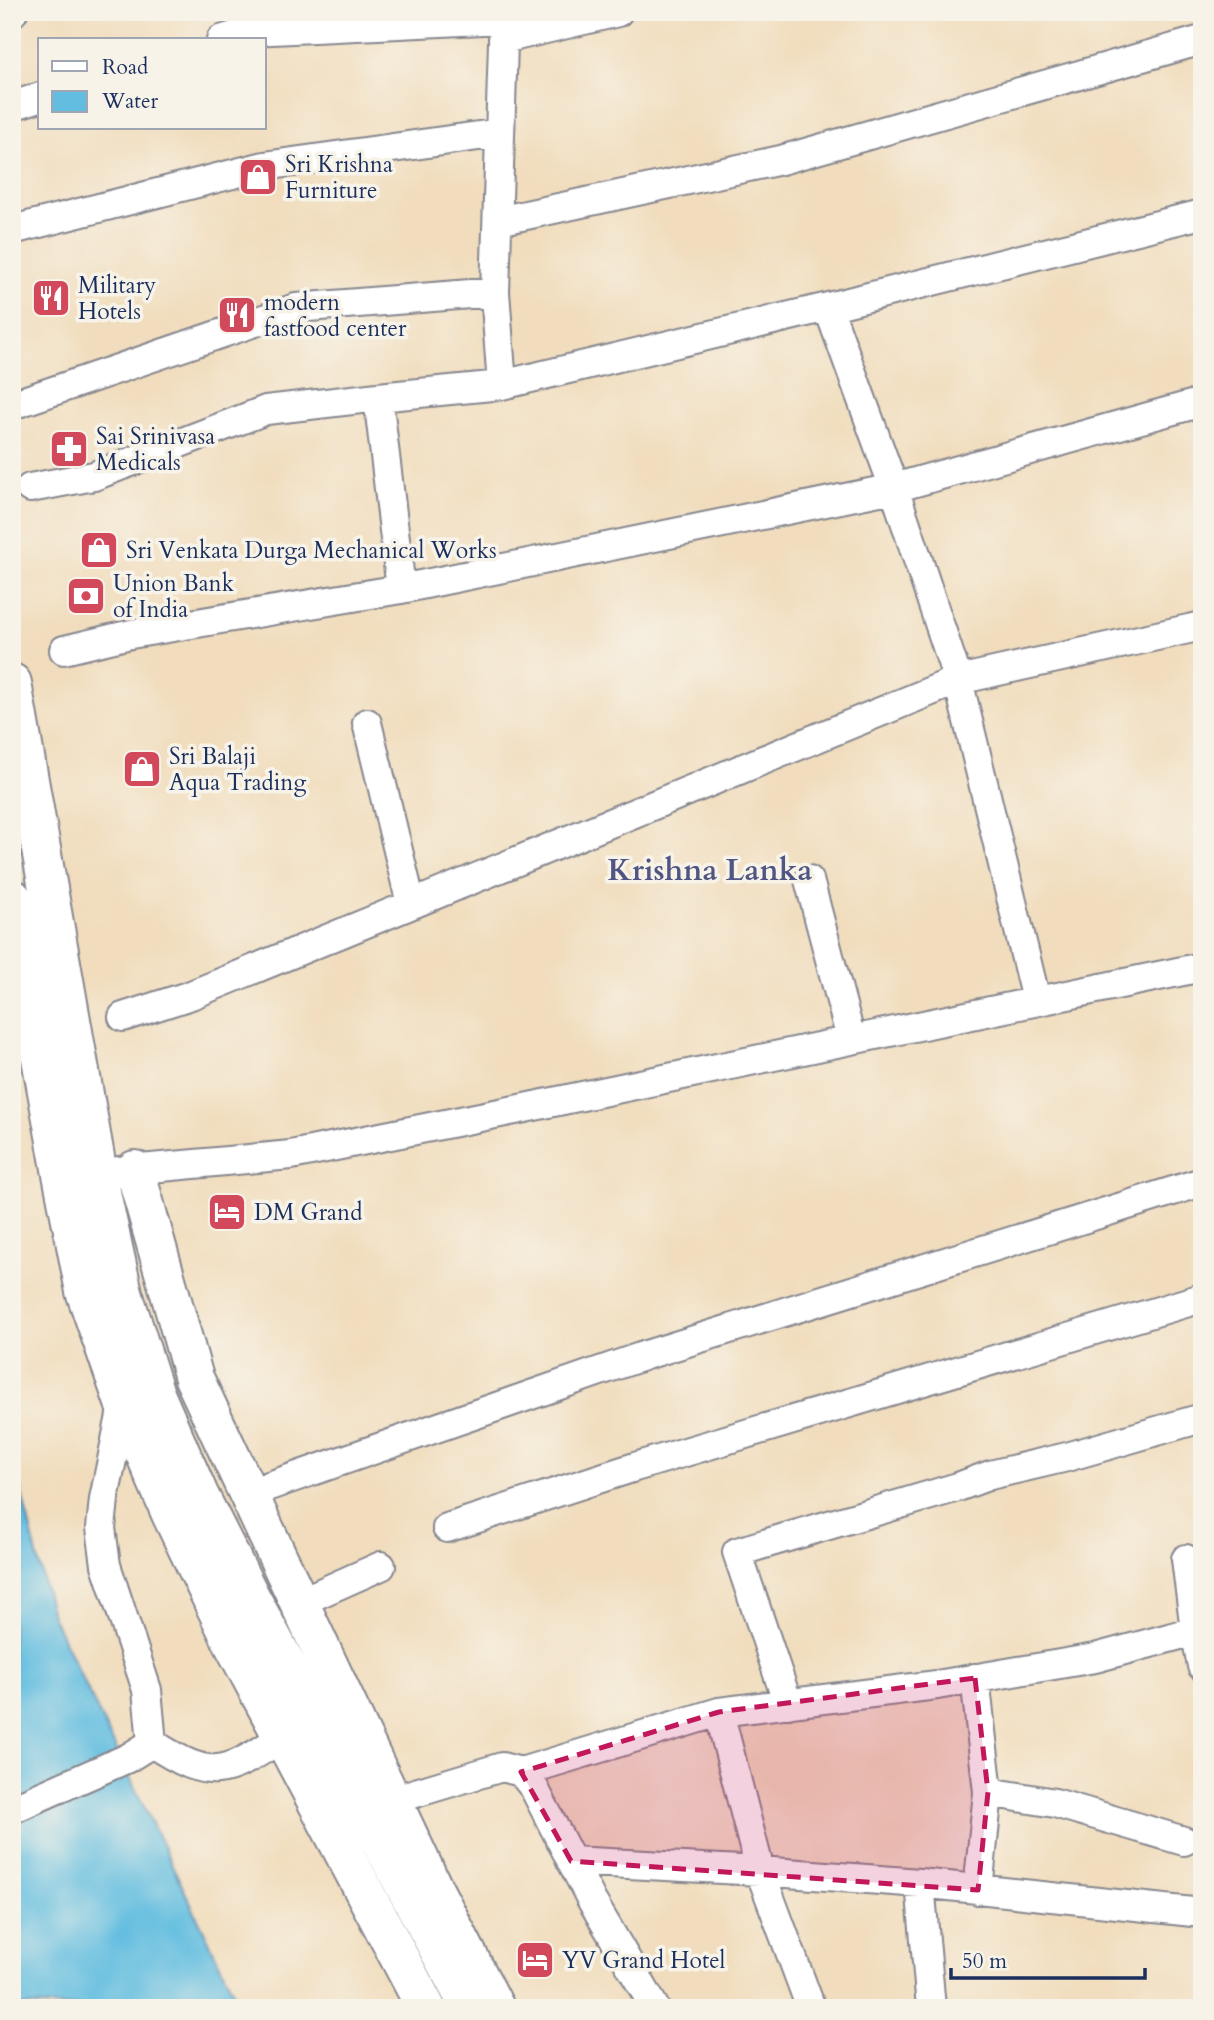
<svg xmlns="http://www.w3.org/2000/svg" width="1214" height="2020" viewBox="0 0 1214 2020" font-family="Cardo,serif">
  <style>
    .water { fill: #62bde0; stroke: #3e769f; stroke-width: 2 }
    .lines { fill: none; stroke-linecap: round; stroke-linejoin: round }
    .street-casing { stroke: #86868e; stroke-width: 32 }
    .secondary-casing { stroke: #86868e; stroke-width: 42 }
    .highway-casing { stroke: #86868e; stroke-width: 42 }
    .street { stroke: #fff; stroke-width: 28 }
    .secondary { stroke: #fff; stroke-width: 38 }
    .highway { stroke: #fff; stroke-width: 38 }
    .marked { fill: #c2185b; fill-opacity: 0.2; stroke: #c2185b; stroke-width: 5; stroke-dasharray: 14 9; stroke-linejoin: round }
    .labels { text-anchor: middle; dominant-baseline: central; stroke-width: 7; stroke-linejoin: round; paint-order: stroke }
    .poi-label { font-size: 23px; fill: #1b2f5e; stroke: #f7f3e8; text-anchor: start }
    .district-label { font-size: 30px; font-weight: bold; fill: #515584; stroke: #f7f3e8 }
  </style>
  <rect width="100%" height="100%" fill="#f7f3e8"/>
  <filter id="ink" filterUnits="userSpaceOnUse"><feTurbulence type="fractalNoise" baseFrequency=".0143" numOctaves="2"/><feDisplacementMap in="SourceGraphic" scale="14" xChannelSelector="R" yChannelSelector="G"/><feConvolveMatrix kernelMatrix="1 2 1 2 8 2 1 2 1" color-interpolation-filters="sRGB"/></filter>
  <filter id="wash" filterUnits="userSpaceOnUse"><feTurbulence type="fractalNoise" baseFrequency=".00686" numOctaves="4" result="noise"/><feDisplacementMap in="SourceGraphic" scale="28" xChannelSelector="R" yChannelSelector="G"/><feGaussianBlur stdDeviation="1.57" result="paint"/><feColorMatrix in="noise" values="0 0 0 0 0 0 0 0 0 0 0 0 0 0 0 0 0 1.4 0 .05"/><feComposite in="paint" operator="in"/></filter>
  <g filter="url(#wash)">
    <rect width="100%" height="100%" fill="#f1ddbd"/>
    <!-- water -->
    <path class="water" d="M 12,1454 L 52,1616 L 241,2008 L 12,2006 Z"/>
  </g>
  <g filter="url(#ink)">
    <g class="lines">
      <!-- street casing -->
      <g class="street-casing">
        <path id="street" d="M 12,13 L 13,12
          M 503,39 L 618,12
          M 221,40 L 251,31 L 504,19
          M 12,106 L 40,97
          M 498,221 L 781,160 L 1202,40
          M 12,230 L 264,166 L 500,133
          M 828,307 L 1202,214
          M 21,402 L 296,308 L 495,292
          M 30,488 L 94,476 L 266,410 L 378,397
          M 401,589 L 894,488 L 1202,402
          M 64,650 L 131,634 L 401,589 L 378,397 L 502,385 L 495,292 L 504,12
          M 367,723 L 411,904
          M 809,880 L 851,1039
          M 1036,1000 L 958,680 L 1202,626
          M 123,1017 L 191,995 L 958,680 L 894,488 L 828,307 L 502,385
          M 119,1171 L 291,1155 L 515,1110 L 1202,967
          M 124,1401 L 104,1499 L 101,1528 L 106,1565 L 147,1690 L 152,1743
          M 249,1493 L 646,1355 L 1202,1182
          M 447,1528 L 635,1467 L 1202,1298
          M 1186,1559 L 1195,1630 L 1202,1666
          M 300,1602 L 381,1566
          M 975,1678 L 988,1792 L 978,1890
          M 788,1704 L 737,1552 L 958,1487 L 990,1475 L 1067,1457 L 1202,1418
          M 719,1712 L 760,1871 L 811,2008
          M 521,1772 L 719,1712 L 937,1685 L 1095,1658 L 1202,1629
          M 988,1792 L 1055,1803 L 1184,1841
          M 392,1800 L 502,1767 L 521,1772 L 534,1788 L 592,1901 L 655,2008
          M 12,1809 L 128,1758 L 152,1743 C 213,1783 225,1774 283,1737
          M 571,1861 L 760,1871 L 920,1883 L 1202,1913
          M 920,1883 L 931,2008"/>
      </g>
      <!-- secondary casing -->
      <g class="secondary-casing">
        <path id="secondary" d="M 135,1170 L 194,1378 L 432,1886 L 495,2008"/>
      </g>
      <!-- highway casing -->
      <g class="highway-casing">
        <path id="highway" d="M 12,683 L 102,1197 L 123,1293 L 155,1394 L 199,1495 L 252,1600 L 470,2008
          M 12,898 L 62,1174 L 85,1291 L 128,1414 L 171,1514 L 234,1645 L 426,2008"/>
      </g>
      <!-- street -->
      <use href="#street" class="street"/>
      <!-- secondary -->
      <use href="#secondary" class="secondary"/>
      <!-- highway -->
      <use href="#highway" class="highway"/>
    </g>
  </g>
  <!-- marked area -->
  <path class="marked" d="M 975,1678 L 988,1792 L 978,1890 L 571,1861 L 521,1772 L 719,1712 Z"/>
  <!-- icons -->
  <defs>
    <g id="shop-square" transform="scale(2.0125)"><rect x="-9" y="-9" width="18" height="18" rx="4" fill="#d1495b" stroke="#f7f3e8"/><path d="M-5-2.5h2.3a2.7 3.5 0 0 1 5.4 0H5L5.5 6h-11ZM-1.5-2.5h3a1.5 2.3 0 0 0-3 0Z" fill="#fff"/></g>
    <g id="restaurant-square" transform="scale(2.0125)"><rect x="-9" y="-9" width="18" height="18" rx="4" fill="#d1495b" stroke="#f7f3e8"/><path d="M-5-6h1v4h1v-4h1v4h1v-4h1v5L-1.5 .5V6h-2V.5L-5-1ZM5-6V6H3V1.5H1.5Q1.5-4 5-6Z" fill="#fff"/></g>
    <g id="pharmacy-square" transform="scale(2.0125)"><rect x="-9" y="-9" width="18" height="18" rx="4" fill="#d1495b" stroke="#f7f3e8"/><path d="M-2-6h4v4h4v4h-4v4h-4v-4h-4v-4h4Z" fill="#fff"/></g>
    <g id="bank-square" transform="scale(2.0125)"><rect x="-9" y="-9" width="18" height="18" rx="4" fill="#d1495b" stroke="#f7f3e8"/><path d="M-6-4H6V4H-6ZM0-2.3a2.3 2.3 0 1 0 0 4.6a2.3 2.3 0 1 0 0-4.6Z" fill="#fff"/></g>
    <g id="hotel-square" transform="scale(2.0125)"><rect x="-9" y="-9" width="18" height="18" rx="4" fill="#d1495b" stroke="#f7f3e8"/><path d="M-6-4.5h1.5V1H6V5H4.5V3h-9V5H-6ZM-4 0a1.8 1.8 0 1 1 3.6 0ZM.5 0V-2.5h3Q6-2.5 6 0Z" fill="#fff"/></g>
  </defs>
  <g fill-rule="evenodd">
    <use href="#shop-square" x="258" y="177"/>
    <use href="#restaurant-square" x="51" y="298"/>
    <use href="#restaurant-square" x="237" y="315"/>
    <use href="#pharmacy-square" x="69" y="449"/>
    <use href="#shop-square" x="99" y="550"/>
    <use href="#bank-square" x="86" y="596"/>
    <use href="#shop-square" x="142" y="769"/>
    <use href="#hotel-square" x="227" y="1212"/>
    <use href="#hotel-square" x="535" y="1960"/>
  </g>
  <g class="labels">
    <!-- poi labels -->
    <g class="poi-label">
      <text x="285" y="164">Sri Krishna<tspan x="285" dy="26">Furniture</tspan></text>
      <text x="78" y="285">Military<tspan x="78" dy="26">Hotels</tspan></text>
      <text x="264" y="302">modern<tspan x="264" dy="26">fastfood center</tspan></text>
      <text x="96" y="436">Sai Srinivasa<tspan x="96" dy="26">Medicals</tspan></text>
      <text x="126" y="550">Sri Venkata Durga Mechanical Works</text>
      <text x="113" y="583">Union Bank<tspan x="113" dy="26">of India</tspan></text>
      <text x="169" y="756">Sri Balaji<tspan x="169" dy="26">Aqua Trading</tspan></text>
      <text x="254" y="1212">DM Grand</text>
      <text x="562" y="1960">YV Grand Hotel</text>
    </g>
    <!-- district labels -->
    <g class="district-label">
      <text x="710" y="870">Krishna Lanka</text>
    </g>
  </g>
  <!-- margin -->
  <rect width="1214" height="2020" fill="none" stroke="#f7f3e8" stroke-width="42"/>
  <!-- legend -->
  <rect x="38" y="38" width="228" height="91" fill="#f7f3e8" stroke="#9fa5b1" stroke-width="2"/>
  <rect x="52" y="61" width="35" height="10" fill="#ffffff" stroke="#9fa5b1" stroke-width="2"/>
  <text x="102" y="74" font-size="21" fill="#1b2f5e">Road</text>
  <rect x="52" y="91" width="35" height="21" fill="#62bde0" stroke="#9fa5b1" stroke-width="2"/>
  <text x="102" y="108" font-size="21" fill="#1b2f5e">Water</text>
  <!-- scale -->
  <path d="M951 1968v10h194v-10" fill="none" stroke="#1b2f5e" stroke-width="3.5"/>
  <text x="962" y="1968" font-size="21" fill="#1b2f5e" stroke="#f7f3e8" stroke-width="5" paint-order="stroke">50 m</text>
</svg>
